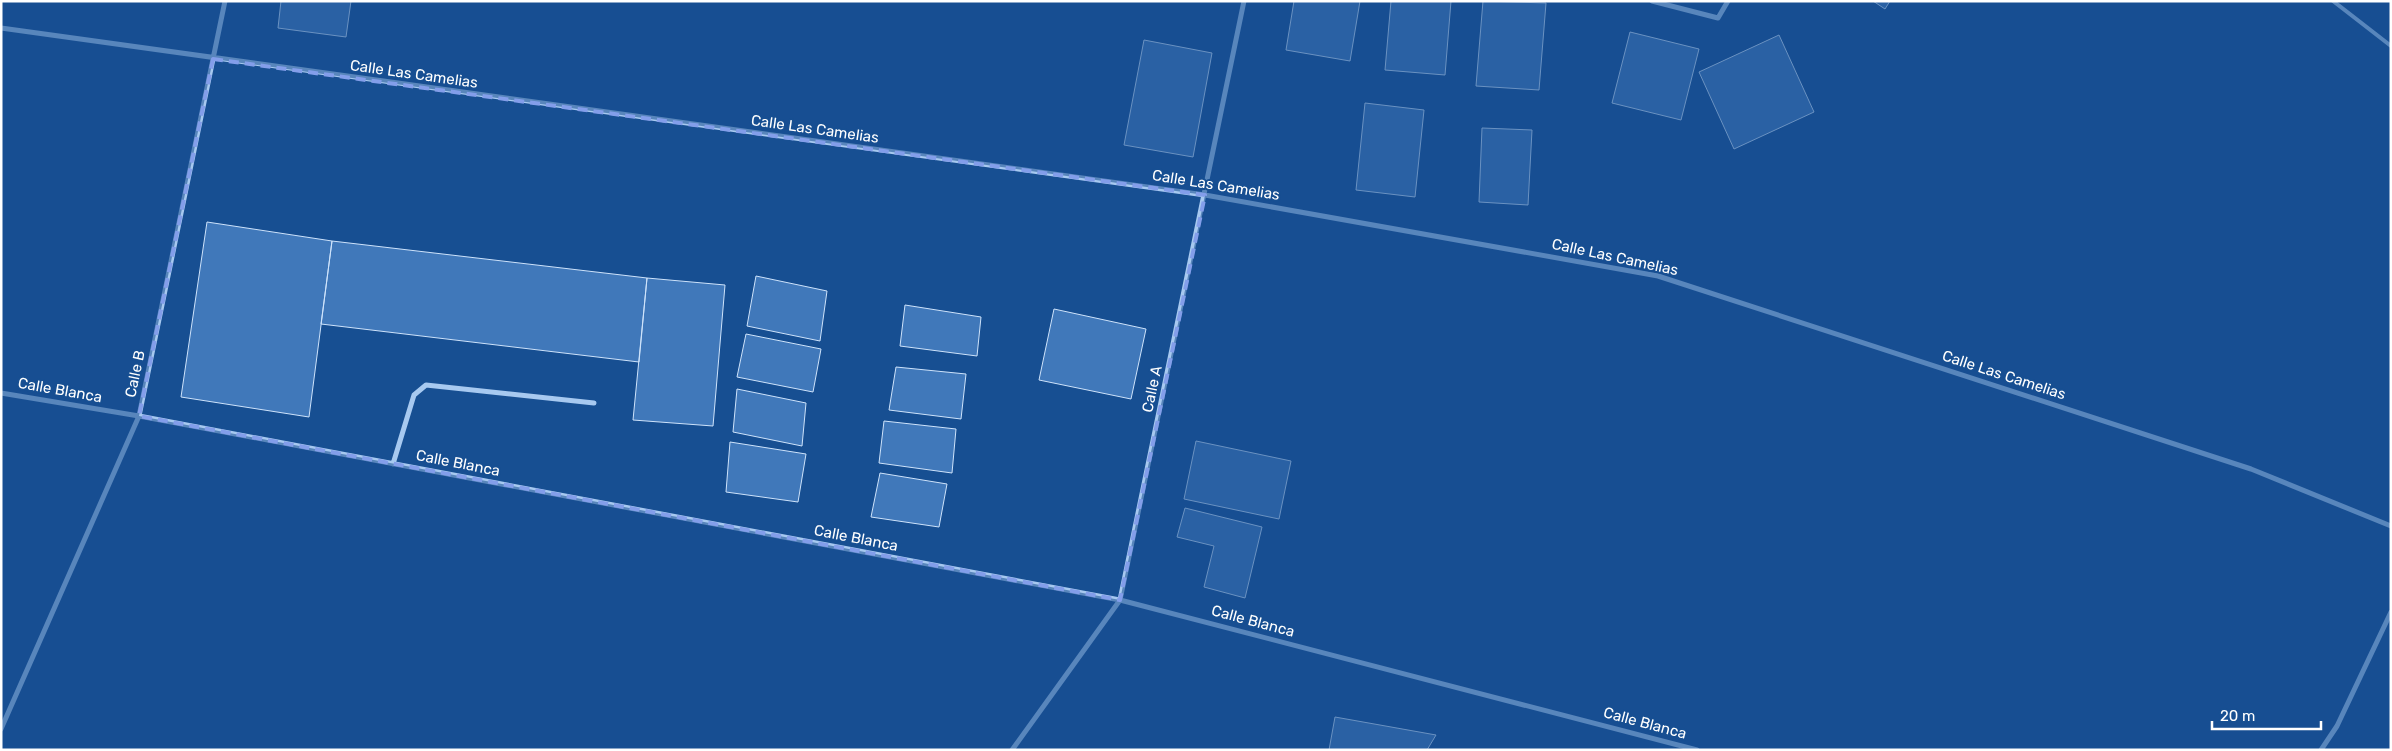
<svg xmlns="http://www.w3.org/2000/svg" width="2392" height="751" viewBox="0 0 2392 751" font-family="Rubik,sans-serif">
  <style>
    .building { fill: #4078ba; stroke: #cee3fb }
    .lines { fill: none; stroke-linecap: round; stroke-linejoin: round }
    .lane { stroke: #a7c9f0; stroke-width: 4 }
    .street { stroke: #a7c9f0; stroke-width: 5 }
    .marked { fill: none; stroke: #839eea; stroke-width: 4; stroke-dasharray: 10 6; stroke-linejoin: round }
    .labels { text-anchor: middle; dominant-baseline: central; stroke-width: 4; stroke-linejoin: round; paint-order: stroke }
    .street-label { font-size: 15px; fill: #fff; stroke: #174f92 }
  </style>
  <rect width="100%" height="100%" fill="#174f92"/>
  <!-- building -->
  <path class="building" d="M 281,1 L 351,1 L 346,37 L 278,28 Z
    M 1294,1 L 1360,1 L 1350,61 L 1286,50 Z
    M 1391,1 L 1451,1 L 1445,75 L 1385,70 Z
    M 1483,1 L 1546,3 L 1539,90 L 1476,86 Z
    M 1873,1 L 1890,1 L 1885,9 Z
    M 1630,32 L 1699,49 L 1681,120 L 1612,103 Z
    M 1779,35 L 1814,112 L 1734,149 L 1699,72 Z
    M 1144,40 L 1212,53 L 1193,157 L 1124,145 Z
    M 1365,103 L 1424,110 L 1415,197 L 1356,190 Z
    M 1482,128 L 1532,130 L 1528,205 L 1479,202 Z
    M 207,222 L 332,241 L 309,417 L 181,397 Z
    M 332,241 L 647,278 L 639,362 L 321,324 Z
    M 756,276 L 827,291 L 820,341 L 747,326 Z
    M 647,278 L 725,285 L 713,426 L 633,420 Z
    M 905,305 L 981,317 L 977,356 L 900,346 Z
    M 1054,309 L 1146,329 L 1131,399 L 1039,380 Z
    M 746,334 L 821,349 L 813,392 L 737,377 Z
    M 896,367 L 966,374 L 961,419 L 889,410 Z
    M 737,389 L 806,403 L 802,446 L 733,432 Z
    M 884,421 L 956,429 L 952,473 L 879,463 Z
    M 1196,441 L 1291,461 L 1279,519 L 1184,499 Z
    M 730,442 L 806,454 L 798,502 L 726,492 Z
    M 880,473 L 947,484 L 939,527 L 871,517 Z
    M 1185,508 L 1262,527 L 1245,598 L 1204,587 L 1214,546 L 1177,537 Z
    M 1335,717 L 1436,735 L 1427,750 L 1329,750 Z"/>
  <g class="lines">
    <!-- lane -->
    <path class="lane" d="M 2333,1 L 2391,46"/>
    <!-- street -->
    <path class="street" d="M 1652,1 L 1718,18 L 1728,1
      M 1,28 L 1205,195 L 1658,276 L 2251,469 L 2391,526
      M 1,393 L 139,416 L 1120,600 L 1697,750
      M 393,464 L 414,395 L 426,385 L 594,403
      M 1,729 L 139,416 L 225,1
      M 1012,750 L 1120,600 L 1244,1
      M 2321,750 L 2337,726 L 2391,612"/>
  </g>
  <!-- marked area -->
  <path d="M0 0H2392V751H0ZM 213,59 L 1205,195 L 1120,600 L 139,416 Z" fill="#174f92" fill-opacity=".55" fill-rule="evenodd"/>
  <path class="marked" d="M 213,59 L 1205,195 L 1120,600 L 139,416 Z"/>
  <g class="labels">
    <!-- street labels -->
    <g class="street-label">
      <text transform="translate(414 74) rotate(8)">Calle Las Camelias</text>
      <text transform="translate(815 129) rotate(8)">Calle Las Camelias</text>
      <text transform="translate(1216 185) rotate(9)">Calle Las Camelias</text>
      <text transform="translate(1615 257) rotate(12)">Calle Las Camelias</text>
      <text transform="translate(135 374) rotate(-78)">Calle B</text>
      <text transform="translate(2004 375) rotate(18)">Calle Las Camelias</text>
      <text transform="translate(1152 389) rotate(-78)">Calle A</text>
      <text transform="translate(60 390) rotate(10)">Calle Blanca</text>
      <text transform="translate(458 463) rotate(11)">Calle Blanca</text>
      <text transform="translate(856 538) rotate(11)">Calle Blanca</text>
      <text transform="translate(1253 621) rotate(15)">Calle Blanca</text>
      <text transform="translate(1645 723) rotate(15)">Calle Blanca</text>
    </g>
  </g>
  <!-- border -->
  <rect width="2392" height="751" fill="none" stroke="#ffffff" stroke-width="5"/>
  <!-- scale -->
  <path d="M2212 721v8h109v-8" fill="none" stroke="#ffffff" stroke-width="2.5"/>
  <text x="2220" y="721" font-size="15" fill="#ffffff" stroke="#174f92" stroke-width="4" paint-order="stroke">20 m</text>
</svg>
